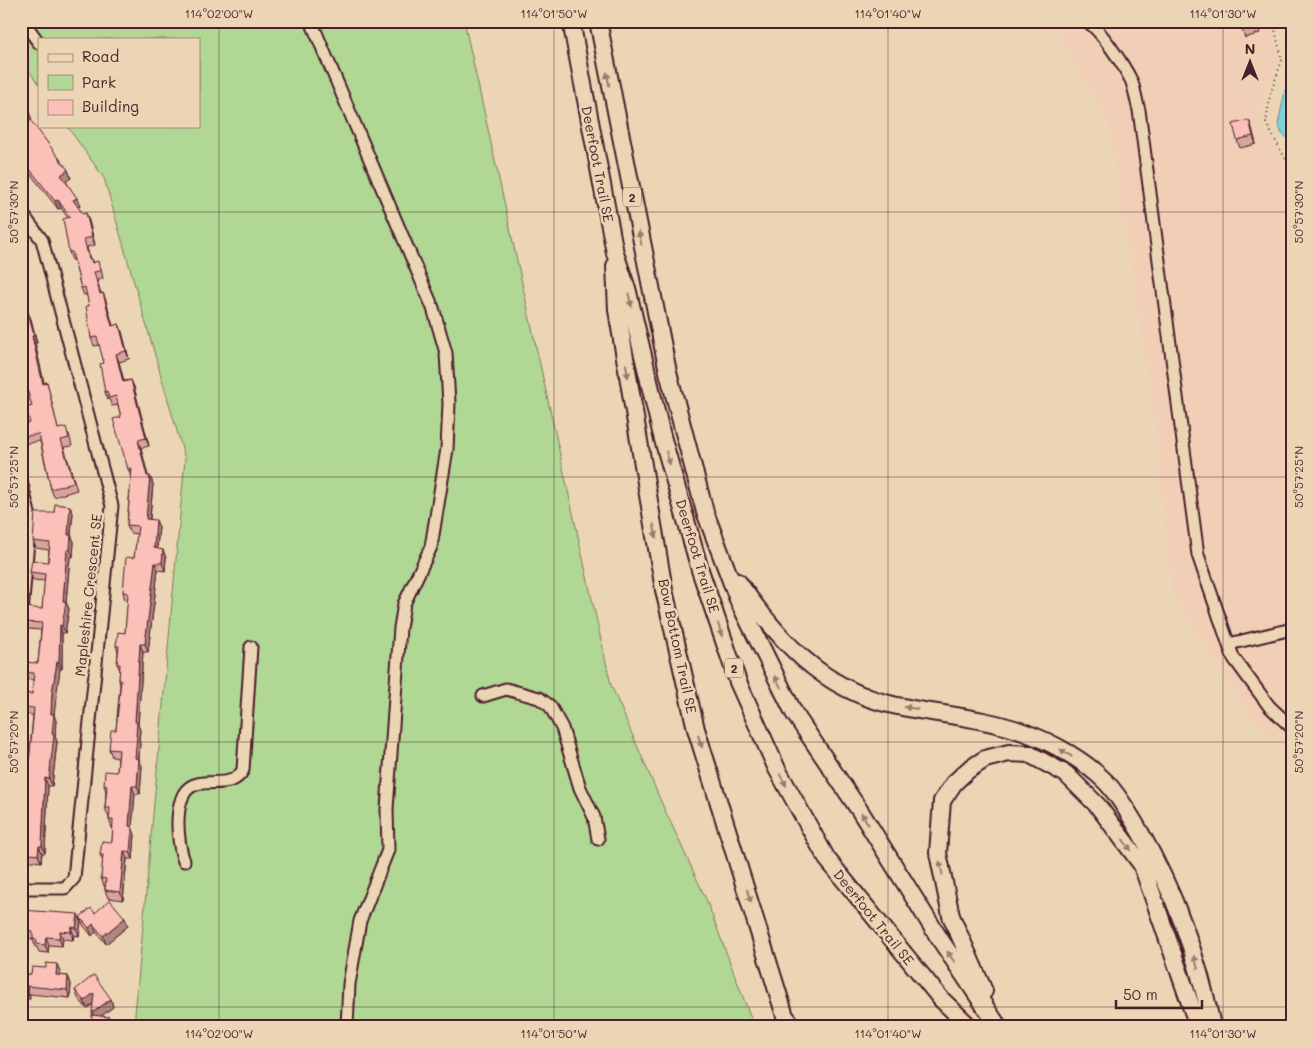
<svg xmlns="http://www.w3.org/2000/svg" width="1313" height="1047" viewBox="0 0 1313 1047" font-family="Mali,sans-serif">
  <style>
    .built { fill: #f0cfb6 }
    .green { fill: #b0d793; stroke: #7d7b5f }
    .water { fill: #80d1d8; stroke: #6a8a93 }
    .lines { fill: none; stroke-linecap: round; stroke-linejoin: round }
    .minor-casing { stroke: #4a1f2b; stroke-width: 15 }
    .highway-casing { stroke: #4a1f2b; stroke-width: 20 }
    .path { stroke: #4a1f2b; stroke-width: 2; stroke-dasharray: 1 4; stroke-linecap: butt }
    .minor { stroke: #ecd5b5; stroke-width: 11 }
    .highway { stroke: #ecd5b5; stroke-width: 16 }
    .wall { fill: #d8a59e; stroke: #4a1f2b }
    .shaded-wall { fill: #b08681; stroke: #4a1f2b }
    .building { fill: #fbc0b8; stroke: #4a1f2b }
    .oneway { fill: #9b7a70 }
    .ticks { fill: none; stroke: #4a1f2b; stroke-width: 1; stroke-opacity: 0.45 }
    .labels { text-anchor: middle; dominant-baseline: central; stroke-width: 5; stroke-linejoin: round; paint-order: stroke }
    .shield { fill: #ecd5b5; stroke: #7b5654; stroke-width: 1 }
    .shield-label { font-size: 12px; font-weight: bold; fill: #4a1f2b }
    .street-label { font-size: 14px; fill: #4a1f2b; stroke: #ecd5b5 }
    .neatline { fill: none; stroke: #4a1f2b; stroke-width: 2 }
    .ticks-label { font-size: 12px; text-anchor: middle; fill: #4a1f2b }
  </style>
  <rect width="100%" height="100%" fill="#ecd5b5"/>
  <filter id="ink" filterUnits="userSpaceOnUse"><feTurbulence type="fractalNoise" baseFrequency=".02" numOctaves="2"/><feDisplacementMap in="SourceGraphic" scale="10" xChannelSelector="R" yChannelSelector="G"/><feConvolveMatrix kernelMatrix="1 2 1 2 8 2 1 2 1" color-interpolation-filters="sRGB"/></filter>
  <g filter="url(#ink)">
    <!-- built -->
    <path class="built" d="M 1029,21 L 1269,21 L 1279,57 L 1262,103 L 1261,119 L 1266,134 L 1279,153 L 1292,182 L 1292,756 L 1246,713 L 1172,594 L 1152,403 L 1107,117 L 1058,35 Z"/>
    <!-- green -->
    <path class="green" d="M 21,21 L 464,21 L 611,685 L 663,806 L 706,899 L 754,1026 L 134,1026 L 185,459 L 104,178 L 67,126 L 199,126 L 199,39 L 39,39 L 39,85 L 21,60 Z"/>
    <!-- water -->
    <path class="water" d="M 1292,85 L 1292,142 L 1282,134 L 1278,124 L 1285,91 Z"/>
    <g class="lines">
      <!-- minor casing -->
      <g class="minor-casing">
        <path id="minor" d="M 23,21 L 39,43
          M 311,21 L 433,308 L 446,353 L 449,403 L 447,449 L 431,547 L 404,604 L 400,628 L 387,809 L 388,850 L 360,921 L 349,984 L 347,1026
          M 1086,21 C 1100,28 1124,66 1131,80 C 1135,89 1136,101 1139,110 L 1198,555 L 1233,657 L 1269,706 L 1292,728
          M 21,212 L 42,240 L 112,506 L 74,878 L 65,888 L 21,888
          M 21,481 L 30,517 L 21,625
          M 1229,644 L 1292,629
          M 483,696 L 506,689 L 539,698 L 550,706 L 562,728 L 580,788 L 594,817 L 598,839
          M 184,861 C 177,843 171,790 197,784 C 214,780 233,788 243,770 L 251,647"/>
      </g>
      <!-- highway casing -->
      <g class="highway-casing">
        <path id="highway" d="M 571,21 L 615,253 L 628,292 L 662,436 L 700,570 L 738,682 L 777,769 L 827,859 L 941,999 L 969,1026
          M 598,21 L 668,372 L 705,512 L 739,602 L 794,713 L 860,811 L 941,941 L 998,1026
          M 615,266 L 617,310 L 664,590 L 696,729 L 785,1016 L 793,1026
          M 738,582 C 778,639 821,689 893,705 C 938,715 983,717 1026,733 C 1054,743 1085,761 1106,782 C 1120,797 1130,815 1140,832 C 1175,893 1198,957 1212,1026
          M 984,991 L 951,916 L 938,853 L 942,801 L 954,783 L 968,770 L 985,759 L 1009,753 L 1029,754 L 1066,774 L 1098,806 L 1142,865 L 1198,1026"/>
      </g>
      <!-- path -->
      <path class="path" d="M 1273,21 L 1282,60 L 1270,95 L 1266,123 L 1292,171"/>
      <!-- minor -->
      <use href="#minor" class="minor"/>
      <!-- highway -->
      <use href="#highway" class="highway"/>
    </g>
    <!-- wall -->
    <path class="wall" d="M 1239,21 L 1256,21 L 1260,33 L 1245,38 Z
      M 21,101 L 32,120 L 30,121 L 68,170 L 71,178 L 66,181 L 80,206 L 78,207 L 83,214 L 86,213 L 89,221 L 95,245 L 87,247 L 90,259 L 91,259 L 93,263 L 101,269 L 103,279 L 97,280 L 101,293 L 103,293 L 106,301 L 113,326 L 119,324 L 122,332 L 129,359 L 119,362 L 124,381 L 131,380 L 134,387 L 149,446 L 141,448 L 148,476 L 150,476 L 153,484 L 150,519 L 159,527 L 157,549 L 163,550 L 166,558 L 165,571 L 158,570 L 148,652 L 143,652 L 138,725 L 140,730 L 139,740 L 140,744 L 139,759 L 142,766 L 140,794 L 135,794 L 132,827 L 135,835 L 133,859 L 127,859 L 123,900 L 108,898 L 105,890 L 105,886 L 104,886 L 101,878 L 103,861 L 100,855 L 112,842 L 113,828 L 112,828 L 109,820 L 109,816 L 108,816 L 105,808 L 106,792 L 104,785 L 117,772 L 118,758 L 112,757 L 109,749 L 116,730 L 120,685 L 119,680 L 120,670 L 117,664 L 118,651 L 116,646 L 125,633 L 128,600 L 125,600 L 123,592 L 134,558 L 137,534 L 130,533 L 127,525 L 131,476 L 128,469 L 121,417 L 118,405 L 112,406 L 109,399 L 108,400 L 105,392 L 104,363 L 100,345 L 94,346 L 91,338 L 89,306 L 87,295 L 84,295 L 81,288 L 74,260 L 72,260 L 69,252 L 68,218 L 61,208 L 58,209 L 21,162 Z
      M 1249,120 L 1256,144 L 1240,148 L 1237,140 Z
      M 21,287 L 25,302 L 22,302 L 25,313 L 31,319 L 37,343 L 35,343 L 44,383 L 47,382 L 49,390 L 58,429 L 69,434 L 72,446 L 64,447 L 77,490 L 54,497 L 51,489 L 40,441 L 23,444 L 21,440 L 21,425 L 30,423 L 32,406 L 28,393 L 21,395 Z
      M 73,513 L 71,535 L 74,542 L 73,557 L 70,557 L 66,602 L 69,609 L 65,633 L 62,633 L 62,669 L 60,669 L 55,700 L 54,715 L 56,721 L 55,736 L 57,742 L 52,786 L 48,786 L 45,853 L 42,853 L 41,862 L 22,860 L 21,866 L 21,829 L 25,829 L 26,815 L 21,815 L 21,796 L 26,796 L 33,715 L 21,714 L 21,693 L 32,694 L 34,680 L 24,679 L 21,672 L 21,668 L 38,663 L 41,630 L 28,629 L 25,622 L 42,609 L 45,581 L 33,580 L 30,572 L 48,562 L 49,550 L 36,548 L 33,541 Z
      M 21,910 L 81,922 L 79,936 L 74,935 L 73,940 L 63,939 L 62,946 L 49,945 L 48,953 L 39,952 L 37,947 L 35,947 L 33,939 L 21,938 Z
      M 95,913 L 128,926 L 106,944 L 96,932 L 92,936 L 83,925 L 80,917 Z
      M 60,971 L 60,975 L 68,976 L 71,984 L 70,998 L 29,994 L 30,999 L 21,1000 L 21,975 Z
      M 75,990 L 111,999 L 113,1007 L 101,1016 L 109,1017 L 112,1026 L 91,1026 L 93,1015 L 93,1004 L 87,1009 L 78,998 Z"/>
    <!-- shaded-wall -->
    <path class="shaded-wall" d="M 29,112 L 32,120 L 28,122 L 26,114 Z
      M 1249,120 L 1252,128 L 1256,144 L 1253,136 Z
      M 68,170 L 71,178 L 64,183 L 61,175 Z
      M 77,198 L 80,206 L 76,208 L 73,200 Z
      M 58,200 L 61,208 L 58,209 L 55,201 Z
      M 86,213 L 89,221 L 95,245 L 92,237 Z
      M 103,293 L 106,301 L 115,334 L 112,326 Z
      M 28,312 L 31,319 L 37,343 L 34,336 Z
      M 119,324 L 122,332 L 129,359 L 126,351 Z
      M 32,336 L 35,343 L 46,391 L 43,384 Z
      M 116,354 L 119,362 L 126,390 L 123,382 Z
      M 131,380 L 134,387 L 149,446 L 146,438 Z
      M 138,440 L 141,448 L 150,484 L 147,476 Z
      M 150,476 L 153,484 L 149,526 L 146,519 Z
      M 70,506 L 73,513 L 70,542 L 68,535 Z
      M 156,520 L 159,527 L 156,556 L 154,548 Z
      M 71,535 L 74,542 L 73,557 L 70,550 Z
      M 67,550 L 70,557 L 66,602 L 69,609 L 65,633 L 62,626 L 63,601 Z
      M 163,550 L 166,558 L 165,571 L 162,563 Z
      M 155,563 L 158,570 L 148,652 L 145,644 Z
      M 60,625 L 62,633 L 62,669 L 59,662 Z
      M 140,644 L 143,652 L 138,725 L 140,730 L 139,740 L 140,744 L 138,766 L 135,758 L 135,722 Z
      M 57,662 L 60,669 L 54,715 L 56,721 L 55,736 L 57,742 L 52,786 L 49,779 L 52,734 L 51,714 L 52,693 Z
      M 139,759 L 142,766 L 140,794 L 137,786 Z
      M 45,778 L 48,786 L 45,853 L 42,846 Z
      M 132,786 L 135,794 L 132,827 L 135,835 L 133,859 L 130,852 L 129,826 Z
      M 39,846 L 42,853 L 41,862 L 38,855 Z
      M 124,851 L 127,859 L 123,900 L 120,892 Z
      M 78,914 L 81,922 L 79,936 L 76,928 Z
      M 125,918 L 128,926 L 106,944 L 103,936 Z
      M 93,924 L 96,932 L 92,936 L 89,928 Z
      M 71,927 L 74,935 L 73,940 L 71,932 Z
      M 60,931 L 63,939 L 62,946 L 59,938 Z
      M 46,937 L 49,945 L 48,953 L 45,945 Z
      M 57,964 L 60,971 L 59,982 L 56,975 Z
      M 68,976 L 71,984 L 70,998 L 67,990 Z
      M 27,986 L 29,994 L 30,999 L 27,992 Z
      M 94,993 L 96,1001 L 87,1009 L 84,1001 Z
      M 111,999 L 113,1007 L 95,1021 L 92,1013 Z
      M 109,1017 L 112,1025 L 112,1026 L 108,1026 Z"/>
    <!-- building -->
    <path class="building" d="M 1239,21 L 1256,21 L 1257,25 L 1242,30 Z
      M 21,101 L 29,112 L 26,114 L 68,170 L 61,175 L 77,198 L 73,200 L 83,214 L 86,213 L 92,237 L 84,239 L 89,259 L 91,259 L 92,263 L 98,261 L 100,271 L 94,272 L 100,294 L 103,293 L 112,326 L 119,324 L 126,351 L 116,354 L 123,382 L 131,380 L 146,438 L 138,440 L 147,476 L 150,476 L 146,519 L 156,520 L 154,548 L 163,550 L 162,563 L 155,563 L 145,644 L 140,644 L 135,722 L 137,722 L 136,736 L 137,736 L 135,758 L 139,759 L 137,786 L 132,786 L 129,826 L 132,827 L 130,852 L 124,851 L 120,892 L 105,890 L 106,879 L 101,878 L 103,855 L 100,855 L 102,841 L 112,842 L 113,820 L 109,820 L 110,808 L 105,808 L 107,786 L 104,785 L 105,771 L 117,772 L 119,750 L 109,749 L 111,730 L 116,730 L 121,680 L 119,680 L 120,664 L 117,664 L 119,646 L 116,646 L 118,632 L 125,633 L 128,593 L 123,592 L 126,557 L 134,558 L 138,526 L 127,525 L 132,468 L 128,469 L 113,419 L 121,417 L 116,396 L 109,398 L 107,391 L 105,392 L 100,364 L 104,363 L 97,337 L 91,338 L 86,306 L 89,306 L 85,287 L 81,288 L 72,252 L 69,252 L 63,219 L 70,217 L 58,200 L 55,201 L 21,158 Z
      M 1249,120 L 1253,136 L 1237,140 L 1233,124 Z
      M 21,302 L 24,313 L 28,312 L 34,336 L 32,336 L 43,384 L 47,382 L 58,429 L 66,427 L 69,438 L 61,440 L 74,483 L 51,489 L 39,434 L 21,437 L 21,425 L 30,423 L 26,408 L 32,406 L 26,386 L 21,387 Z
      M 55,504 L 70,506 L 68,535 L 71,535 L 70,550 L 67,550 L 63,601 L 66,602 L 62,626 L 60,625 L 59,662 L 57,662 L 52,693 L 51,714 L 54,714 L 52,734 L 54,735 L 49,779 L 45,778 L 42,846 L 39,846 L 38,855 L 21,853 L 21,829 L 25,829 L 27,808 L 21,808 L 21,796 L 26,796 L 34,708 L 21,707 L 21,693 L 32,694 L 34,673 L 21,672 L 21,668 L 22,662 L 38,663 L 42,623 L 25,622 L 27,607 L 42,609 L 45,574 L 30,572 L 32,560 L 48,562 L 50,543 L 33,541 L 35,513 L 54,513 Z
      M 110,900 L 125,918 L 103,936 L 93,924 L 89,928 L 80,917 L 91,908 L 95,913 Z
      M 21,910 L 78,914 L 76,928 L 71,927 L 71,932 L 60,931 L 59,938 L 46,937 L 45,945 L 36,944 L 37,940 L 33,939 L 33,932 L 21,930 Z
      M 46,963 L 57,964 L 56,975 L 68,976 L 67,990 L 27,986 L 27,992 L 21,992 L 21,975 L 31,974 L 32,967 L 46,968 Z
      M 94,975 L 111,999 L 92,1013 L 94,993 L 84,1001 L 75,990 Z
      M 92,1015 L 109,1017 L 108,1026 L 91,1026 Z"/>
    <!-- one-way arrows -->
    <defs><path id="oneway-solid" d="M-6-.8H1V-3.2L6.5 0L1 3.2V.8H-6Z" transform="scale(1.25)"/></defs>
    <g class="oneway">
      <use href="#oneway-solid" transform="translate(608 79) rotate(-101)"/>
      <use href="#oneway-solid" transform="translate(640 238) rotate(-102)"/>
      <use href="#oneway-solid" transform="translate(630 300) rotate(77)"/>
      <use href="#oneway-solid" transform="translate(627 371) rotate(81)"/>
      <use href="#oneway-solid" transform="translate(668 458) rotate(74)"/>
      <use href="#oneway-solid" transform="translate(655 531) rotate(79)"/>
      <use href="#oneway-solid" transform="translate(720 630) rotate(73)"/>
      <use href="#oneway-solid" transform="translate(778 682) rotate(-118)"/>
      <use href="#oneway-solid" transform="translate(911 708) rotate(-171)"/>
      <use href="#oneway-solid" transform="translate(700 741) rotate(72)"/>
      <use href="#oneway-solid" transform="translate(1066 753) rotate(-149)"/>
      <use href="#oneway-solid" transform="translate(783 780) rotate(61)"/>
      <use href="#oneway-solid" transform="translate(865 819) rotate(-122)"/>
      <use href="#oneway-solid" transform="translate(1127 845) rotate(54)"/>
      <use href="#oneway-solid" transform="translate(941 868) rotate(-102)"/>
      <use href="#oneway-solid" transform="translate(749 896) rotate(73)"/>
      <use href="#oneway-solid" transform="translate(951 957) rotate(-124)"/>
      <use href="#oneway-solid" transform="translate(1196 962) rotate(-106)"/>
    </g>
  </g>
  <!-- ticks -->
  <path class="ticks" d="M 219,21 L 219,1026M 554,21 L 554,1026M 888,21 L 888,1026M 1223,21 L 1223,1026M 21,212 L 1292,212M 21,477 L 1292,477M 21,742 L 1292,742M 21,1007 L 1292,1007"/>
  <g class="labels">
    <!-- shield labels -->
    <g class="shield">
      <rect x="623" y="187.5" width="18" height="19" rx="4"/>
      <rect x="725" y="658.5" width="18" height="19" rx="4"/>
    </g>
    <g class="shield-label">
      <text x="632" y="197">2</text>
      <text x="734" y="668">2</text>
    </g>
    <!-- street labels -->
    <g class="street-label">
      <text transform="translate(598 164) rotate(79)">Deerfoot Trail SE</text>
      <text transform="translate(698 556) rotate(73)">Deerfoot Trail SE</text>
      <text transform="translate(88 595) rotate(-84)">Mapleshire Crescent SE</text>
      <text transform="translate(678 646) rotate(78)">Bow Bottom Trail SE</text>
      <text transform="translate(874 917) rotate(51)">Deerfoot Trail SE</text>
    </g>
  </g>
  <!-- margin -->
  <rect width="1313" height="1047" fill="none" stroke="#ecd5b5" stroke-width="55"/>
  <!-- legend -->
  <rect x="38" y="38" width="162" height="90" fill="#ecd5b5" stroke="#ab8c7e"/>
  <rect x="48" y="54" width="25" height="8" fill="#ecd5b5" stroke="#ab8c7e"/>
  <text x="82" y="62" font-size="15" fill="#4a1f2b">Road</text>
  <rect x="48" y="75" width="25" height="15" fill="#b0d793" stroke="#ab8c7e"/>
  <text x="82" y="88" font-size="15" fill="#4a1f2b">Park</text>
  <rect x="48" y="100" width="25" height="15" fill="#fbc0b8" stroke="#ab8c7e"/>
  <text x="82" y="112" font-size="15" fill="#4a1f2b">Building</text>
  <!-- north arrow -->
  <g transform="translate(1250 62)" stroke="#ecd5b5" stroke-width="4" paint-order="stroke">
  <path d="M0-4L9 19L0 12L-9 19Z" fill="#4a1f2b"/>
  <text y="-8" font-size="14" font-weight="bold" text-anchor="middle" fill="#4a1f2b">N</text>
  </g>
  <!-- scale -->
  <path d="M1116 1000v8h86v-8" fill="none" stroke="#4a1f2b" stroke-width="2.5"/>
  <text x="1123" y="1000" font-size="15" fill="#4a1f2b" stroke="#ecd5b5" stroke-width="4" paint-order="stroke">50 m</text>
  <rect x="28" y="28" width="1258" height="992" class="neatline"/>
  <g class="ticks-label">
    <text x="219" y="18">114°02'00"W</text>
    <text x="554" y="18">114°01'50"W</text>
    <text x="888" y="18">114°01'40"W</text>
    <text x="1223" y="18">114°01'30"W</text>
    <text transform="translate(14 212) rotate(-90)" y="4">50°57'30"N</text>
    <text transform="translate(1299 212) rotate(-90)" y="4">50°57'30"N</text>
    <text transform="translate(14 477) rotate(-90)" y="4">50°57'25"N</text>
    <text transform="translate(1299 477) rotate(-90)" y="4">50°57'25"N</text>
    <text transform="translate(14 742) rotate(-90)" y="4">50°57'20"N</text>
    <text transform="translate(1299 742) rotate(-90)" y="4">50°57'20"N</text>
    <text x="219" y="1038">114°02'00"W</text>
    <text x="554" y="1038">114°01'50"W</text>
    <text x="888" y="1038">114°01'40"W</text>
    <text x="1223" y="1038">114°01'30"W</text>
  </g>
</svg>
